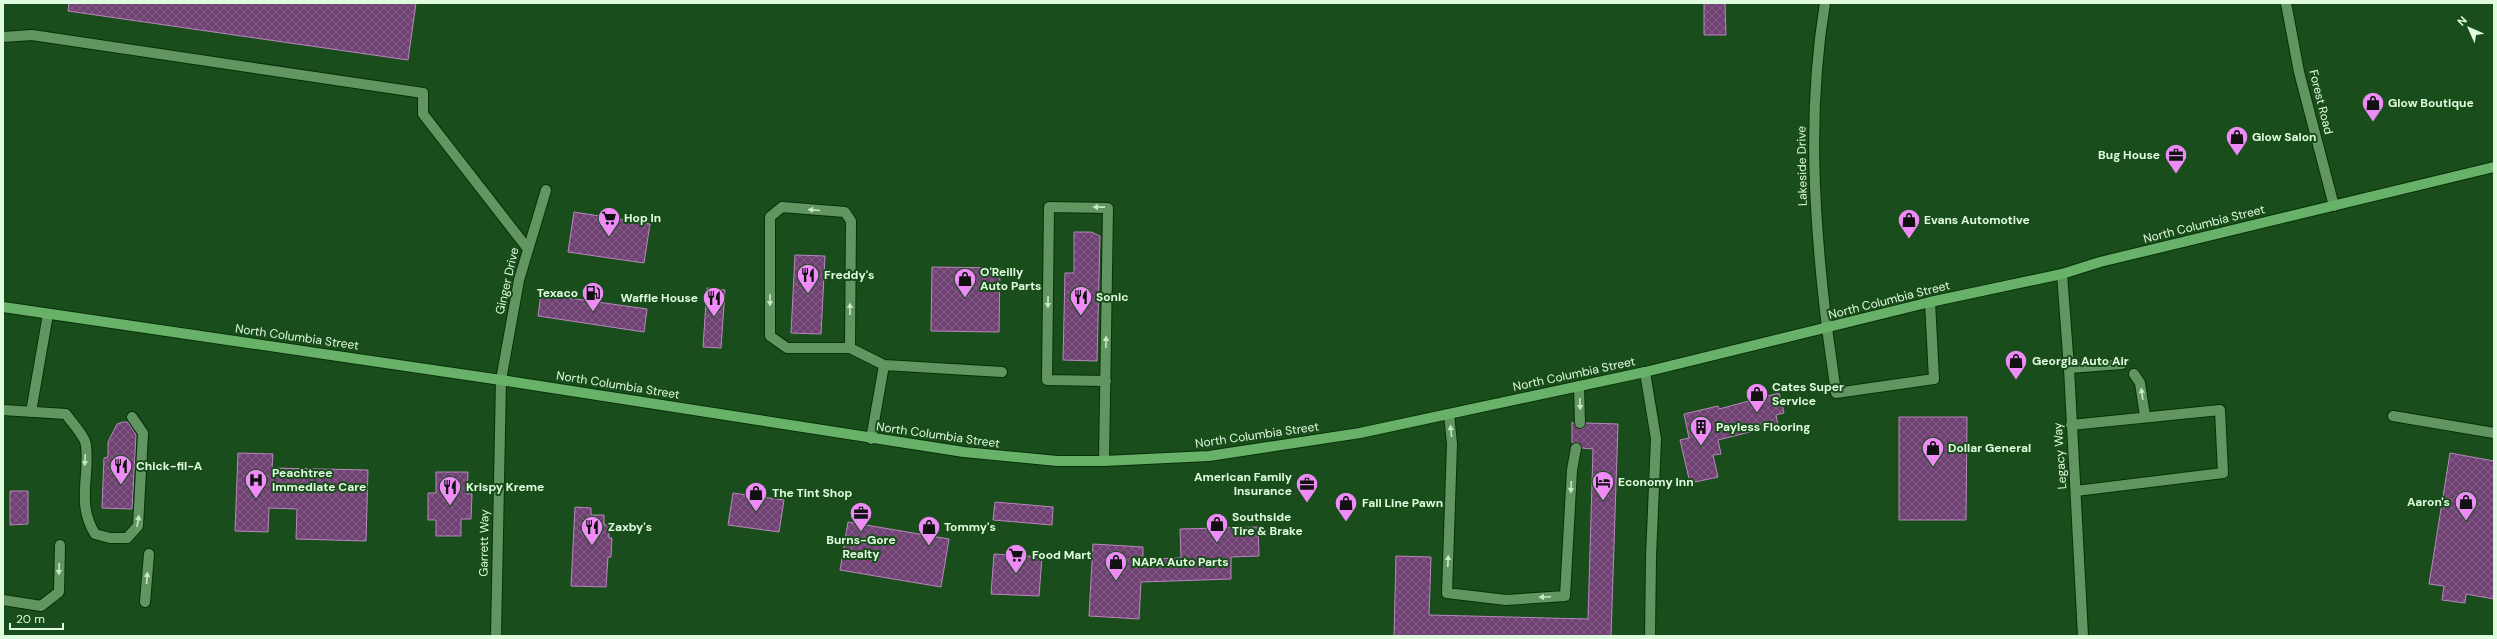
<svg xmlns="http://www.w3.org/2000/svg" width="2497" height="639" viewBox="0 0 2497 639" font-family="'DM Sans',sans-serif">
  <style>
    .building { fill: url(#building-cross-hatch); stroke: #ba87be }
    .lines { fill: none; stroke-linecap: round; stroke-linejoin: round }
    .service-casing { stroke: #08300a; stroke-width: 12 }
    .minor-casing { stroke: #08300a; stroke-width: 12 }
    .primary-casing { stroke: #08300a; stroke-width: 12 }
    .service { stroke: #629661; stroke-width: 10 }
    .minor { stroke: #629661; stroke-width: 10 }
    .primary { stroke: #67b268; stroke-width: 10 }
    .oneway { fill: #c7e8c6 }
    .labels { text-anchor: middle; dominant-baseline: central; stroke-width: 4; stroke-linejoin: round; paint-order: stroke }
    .street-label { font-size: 12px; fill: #e0fcdf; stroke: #194d1b }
    .poi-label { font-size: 12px; font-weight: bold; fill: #e0fcdf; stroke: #194d1b; text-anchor: start }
  </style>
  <defs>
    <pattern id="building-cross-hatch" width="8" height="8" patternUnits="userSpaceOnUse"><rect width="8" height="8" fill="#704274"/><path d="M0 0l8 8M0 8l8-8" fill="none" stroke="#845e87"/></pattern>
  </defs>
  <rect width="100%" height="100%" fill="#194d1b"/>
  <!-- building -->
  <path class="building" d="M 69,3 L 416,3 L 408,60 L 68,11 Z
    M 1704,3 L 1725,3 L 1726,35 L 1704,35 Z
    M 574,212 L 650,224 L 644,263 L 568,252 Z
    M 1074,232 L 1091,232 L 1100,236 L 1097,361 L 1063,360 L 1065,273 L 1074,273 Z
    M 795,255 L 825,256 L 821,334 L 791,333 Z
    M 932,267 L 1000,268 L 999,332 L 931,331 Z
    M 707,288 L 725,290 L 721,348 L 703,347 Z
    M 541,294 L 647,309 L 644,332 L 538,316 Z
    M 1779,393 L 1784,413 L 1776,415 L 1778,425 L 1718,440 L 1721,454 L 1713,455 L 1718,477 L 1690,483 L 1680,440 L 1689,438 L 1684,414 L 1718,406 L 1719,409 Z
    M 1899,417 L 1967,417 L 1966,520 L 1899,520 Z
    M 123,422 L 128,422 L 136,435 L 132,509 L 102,508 L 104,458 L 108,457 L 108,442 L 117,424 Z
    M 1572,422 L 1580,429 L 1584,428 L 1586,423 L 1618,424 L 1611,636 L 1394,636 L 1396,556 L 1431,557 L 1429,615 L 1588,619 L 1593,449 L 1582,448 L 1578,442 L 1572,443 Z
    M 238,453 L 273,454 L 272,468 L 368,470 L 366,541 L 296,539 L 297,509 L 269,508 L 268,532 L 235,531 Z
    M 2450,453 L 2494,461 L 2494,599 L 2466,594 L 2465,603 L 2442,600 L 2444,586 L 2429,584 Z
    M 436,472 L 468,472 L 467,494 L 472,494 L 471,519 L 461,519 L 461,536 L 436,536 L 436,520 L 428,520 L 428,493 L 436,493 Z
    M 10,491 L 28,491 L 28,524 L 10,525 Z
    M 733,493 L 784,500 L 779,532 L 728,525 Z
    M 995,502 L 1053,507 L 1052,525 L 993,520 Z
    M 575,507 L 591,508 L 591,515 L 604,515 L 604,525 L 609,525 L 609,538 L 612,538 L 611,557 L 608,557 L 606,587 L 571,586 Z
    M 848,522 L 949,539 L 941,587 L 840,570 Z
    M 1258,527 L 1259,556 L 1231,557 L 1231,579 L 1141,582 L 1139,619 L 1089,616 L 1093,544 L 1143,547 L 1143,559 L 1181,558 L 1180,529 Z
    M 994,554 L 1042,557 L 1039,596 L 991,594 Z"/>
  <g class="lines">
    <!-- service casing -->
    <g class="service-casing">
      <path id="service" d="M 3,37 L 32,35 L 423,93 L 423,114 L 528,249
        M 1827,328 L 1836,393 L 1934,379 L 1930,302
        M 850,348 L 851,221 L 845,212 L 782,207 L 770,217 L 770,336 L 787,348 L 850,348 L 884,365
        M 2069,368 L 2122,364
        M 2134,374 L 2140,383 L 2145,416
        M 1579,386 L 1580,423
        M 3,410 L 66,414 C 71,422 85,436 86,445 C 90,477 76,503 95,534 L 110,538 L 127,538 L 138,526 L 143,433 L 132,417
        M 31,412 L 48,314
        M 1449,414 L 1452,444 L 1447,593 L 1506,600 L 1565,596 L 1572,470 L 1576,448
        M 2393,416 L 2494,433
        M 2071,425 L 2220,410 L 2223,473 L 2076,491
        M 871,439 L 884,365 L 1002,372
        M 1104,461 L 1108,208 L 1049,207 L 1047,380 L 1106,381
        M 3,600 L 41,606 L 59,592 L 60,545
        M 145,602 L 149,554"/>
    </g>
    <!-- minor casing -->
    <g class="minor-casing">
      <path id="minor" d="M 1825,3 C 1807,112 1814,219 1827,328
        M 2286,3 L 2299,72 L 2334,206
        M 2062,274 L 2069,368 L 2083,636
        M 1645,372 L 1656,439 L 1651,557 L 1650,636
        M 496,636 L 501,380 L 519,280 L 546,190"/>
    </g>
    <!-- primary casing -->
    <g class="primary-casing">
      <path id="primary" d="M 3,307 L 501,380 L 964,452 L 1057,461 L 1104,461 L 1209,456 L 1360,433 L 1645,372 L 1930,302 L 2062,274 L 2100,262 L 2494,167"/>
    </g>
    <!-- service -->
    <use href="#service" class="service"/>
    <!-- minor -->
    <use href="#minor" class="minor"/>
    <!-- primary -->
    <use href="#primary" class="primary"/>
  </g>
  <!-- one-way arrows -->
  <defs><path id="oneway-solid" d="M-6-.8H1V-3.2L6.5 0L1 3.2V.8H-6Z"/></defs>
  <g class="oneway">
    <use href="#oneway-solid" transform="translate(1099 207) rotate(-179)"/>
    <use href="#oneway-solid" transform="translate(814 210) rotate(-175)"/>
    <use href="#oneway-solid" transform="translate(770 300) rotate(90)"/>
    <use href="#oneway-solid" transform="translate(1048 302) rotate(91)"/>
    <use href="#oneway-solid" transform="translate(850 309) rotate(-90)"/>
    <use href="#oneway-solid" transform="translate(1106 342) rotate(-89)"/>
    <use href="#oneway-solid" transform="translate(2142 394) rotate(-98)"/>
    <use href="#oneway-solid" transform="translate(1580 404) rotate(88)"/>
    <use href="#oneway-solid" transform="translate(1451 431) rotate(-96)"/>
    <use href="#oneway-solid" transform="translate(85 460) rotate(93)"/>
    <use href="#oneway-solid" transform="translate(1571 487) rotate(93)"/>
    <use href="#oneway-solid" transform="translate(138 521) rotate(-80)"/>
    <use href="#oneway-solid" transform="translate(1448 561) rotate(-88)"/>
    <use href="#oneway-solid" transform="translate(59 569) rotate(92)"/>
    <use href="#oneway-solid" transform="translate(147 578) rotate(-86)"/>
    <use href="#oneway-solid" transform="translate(1545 597) rotate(177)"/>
  </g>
  <!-- icons -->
  <defs>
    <g id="shop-pin" transform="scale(1.15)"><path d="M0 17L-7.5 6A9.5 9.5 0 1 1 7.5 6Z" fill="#ee8bf7" stroke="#194d1b"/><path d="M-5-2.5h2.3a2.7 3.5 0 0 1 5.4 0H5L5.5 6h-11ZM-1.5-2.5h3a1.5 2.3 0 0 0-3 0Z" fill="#111"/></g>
    <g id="office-pin" transform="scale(1.15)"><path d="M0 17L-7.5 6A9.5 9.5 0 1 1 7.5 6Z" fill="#ee8bf7" stroke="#194d1b"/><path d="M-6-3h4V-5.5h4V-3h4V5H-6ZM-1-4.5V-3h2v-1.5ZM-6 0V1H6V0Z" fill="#111"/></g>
    <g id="supermarket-pin" transform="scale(1.15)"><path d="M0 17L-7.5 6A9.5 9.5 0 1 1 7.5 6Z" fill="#ee8bf7" stroke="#194d1b"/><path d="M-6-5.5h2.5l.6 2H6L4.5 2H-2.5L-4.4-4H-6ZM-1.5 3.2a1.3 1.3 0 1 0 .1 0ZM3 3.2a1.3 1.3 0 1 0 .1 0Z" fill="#111"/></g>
    <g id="restaurant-pin" transform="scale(1.15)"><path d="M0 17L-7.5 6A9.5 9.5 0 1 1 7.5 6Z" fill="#ee8bf7" stroke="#194d1b"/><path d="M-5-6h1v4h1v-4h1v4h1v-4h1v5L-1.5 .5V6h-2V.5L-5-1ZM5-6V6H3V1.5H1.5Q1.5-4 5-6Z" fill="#111"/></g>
    <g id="fuel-pin" transform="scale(1.15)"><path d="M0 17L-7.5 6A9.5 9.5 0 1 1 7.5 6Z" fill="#ee8bf7" stroke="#194d1b"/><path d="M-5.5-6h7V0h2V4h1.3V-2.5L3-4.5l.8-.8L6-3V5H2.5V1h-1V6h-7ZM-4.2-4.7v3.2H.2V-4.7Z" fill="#111"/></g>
    <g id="building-pin" transform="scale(1.15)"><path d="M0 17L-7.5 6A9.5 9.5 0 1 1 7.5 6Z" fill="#ee8bf7" stroke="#194d1b"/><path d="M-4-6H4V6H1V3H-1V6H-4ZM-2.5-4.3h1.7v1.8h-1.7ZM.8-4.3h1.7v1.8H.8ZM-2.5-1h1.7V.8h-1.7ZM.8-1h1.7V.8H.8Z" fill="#111"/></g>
    <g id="hospital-pin" transform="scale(1.15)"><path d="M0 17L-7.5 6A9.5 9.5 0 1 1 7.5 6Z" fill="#ee8bf7" stroke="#194d1b"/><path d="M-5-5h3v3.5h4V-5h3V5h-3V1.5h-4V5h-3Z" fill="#111"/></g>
    <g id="hotel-pin" transform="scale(1.15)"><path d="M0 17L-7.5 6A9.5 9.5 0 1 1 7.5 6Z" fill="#ee8bf7" stroke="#194d1b"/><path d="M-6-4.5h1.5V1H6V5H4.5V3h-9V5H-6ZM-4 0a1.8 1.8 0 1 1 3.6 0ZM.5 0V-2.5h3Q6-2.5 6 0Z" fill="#111"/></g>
  </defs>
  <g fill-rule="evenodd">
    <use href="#shop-pin" x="2373" y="103"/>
    <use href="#shop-pin" x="2237" y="137"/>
    <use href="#office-pin" x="2176" y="155"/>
    <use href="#supermarket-pin" x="609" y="218"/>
    <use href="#shop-pin" x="1909" y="220"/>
    <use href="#restaurant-pin" x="808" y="275"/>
    <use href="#shop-pin" x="965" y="279"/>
    <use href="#fuel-pin" x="593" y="293"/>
    <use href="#restaurant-pin" x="1081" y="297"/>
    <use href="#restaurant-pin" x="714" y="298"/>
    <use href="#shop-pin" x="2016" y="361"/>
    <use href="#shop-pin" x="1757" y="394"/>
    <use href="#building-pin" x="1701" y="427"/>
    <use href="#shop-pin" x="1933" y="448"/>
    <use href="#restaurant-pin" x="121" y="466"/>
    <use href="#hospital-pin" x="256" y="480"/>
    <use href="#hotel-pin" x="1603" y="482"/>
    <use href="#office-pin" x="1307" y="484"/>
    <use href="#restaurant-pin" x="450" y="487"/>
    <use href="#shop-pin" x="756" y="493"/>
    <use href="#shop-pin" x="2466" y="502"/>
    <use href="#shop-pin" x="1346" y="503"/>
    <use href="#office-pin" x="861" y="513"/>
    <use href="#shop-pin" x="1217" y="524"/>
    <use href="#restaurant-pin" x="592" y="527"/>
    <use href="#shop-pin" x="929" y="527"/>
    <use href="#supermarket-pin" x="1016" y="555"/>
    <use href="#shop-pin" x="1116" y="562"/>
  </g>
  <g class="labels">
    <!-- street labels -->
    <g class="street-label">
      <text transform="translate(2321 102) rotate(76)">Forest Road</text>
      <text transform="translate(1802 166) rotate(-91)">Lakeside Drive</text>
      <text transform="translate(2204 224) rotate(-14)">North Columbia Street</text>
      <text transform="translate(507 281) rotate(-77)">Ginger Drive</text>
      <text transform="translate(1889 300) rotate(-14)">North Columbia Street</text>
      <text transform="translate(297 337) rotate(8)">North Columbia Street</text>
      <text transform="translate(1574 374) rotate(-12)">North Columbia Street</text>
      <text transform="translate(618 385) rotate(9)">North Columbia Street</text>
      <text transform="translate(938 435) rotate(8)">North Columbia Street</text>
      <text transform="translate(1257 435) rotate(-8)">North Columbia Street</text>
      <text transform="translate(2060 456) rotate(-94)">Legacy Way</text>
      <text transform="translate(484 543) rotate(-89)">Garrett Way</text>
    </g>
    <!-- poi labels -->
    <g class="poi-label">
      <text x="2388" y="103">Glow Boutique</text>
      <text x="2252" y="137">Glow Salon</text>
      <text x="2160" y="155" text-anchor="end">Bug House</text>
      <text x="624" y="218">Hop In</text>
      <text x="1924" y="220">Evans Automotive</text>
      <text x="980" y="272">O'Reilly<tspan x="980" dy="14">Auto Parts</tspan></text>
      <text x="824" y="275">Freddy's</text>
      <text x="578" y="293" text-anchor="end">Texaco</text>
      <text x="1096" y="297">Sonic</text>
      <text x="698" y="298" text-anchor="end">Waffle House</text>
      <text x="2032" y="361">Georgia Auto Air</text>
      <text x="1772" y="387">Cates Super<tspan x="1772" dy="14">Service</tspan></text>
      <text x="1716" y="427">Payless Flooring</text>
      <text x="1948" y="448">Dollar General</text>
      <text x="136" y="466">Chick-fil-A</text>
      <text x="272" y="473">Peachtree<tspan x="272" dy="14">Immediate Care</tspan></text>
      <text x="1292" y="477" text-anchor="end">American Family<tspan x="1292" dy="14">Insurance</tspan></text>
      <text x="1618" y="482">Economy Inn</text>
      <text x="466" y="487">Krispy Kreme</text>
      <text x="772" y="493">The Tint Shop</text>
      <text x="2450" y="502" text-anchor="end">Aaron's</text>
      <text x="1362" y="503">Fall Line Pawn</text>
      <text x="1232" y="517">Southside<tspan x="1232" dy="14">Tire &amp; Brake</tspan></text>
      <text x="608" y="527">Zaxby's</text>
      <text x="944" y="527">Tommy's</text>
      <text x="861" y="540" text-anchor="middle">Burns-Gore<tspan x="861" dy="14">Realty</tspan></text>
      <text x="1032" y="555">Food Mart</text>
      <text x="1132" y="562">NAPA Auto Parts</text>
    </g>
  </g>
  <!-- border -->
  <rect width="2497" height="639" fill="none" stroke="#e0fcdf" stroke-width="8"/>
  <!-- north arrow -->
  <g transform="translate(2469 28) rotate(315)" stroke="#194d1b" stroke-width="3" paint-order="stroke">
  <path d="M0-3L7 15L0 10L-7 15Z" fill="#e0fcdf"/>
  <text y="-6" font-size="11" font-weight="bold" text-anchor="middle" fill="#e0fcdf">N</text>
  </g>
  <!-- scale -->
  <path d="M10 623v6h53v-6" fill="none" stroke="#e0fcdf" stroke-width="2"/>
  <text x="16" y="623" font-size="12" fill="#e0fcdf" stroke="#194d1b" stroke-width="3" paint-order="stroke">20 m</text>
</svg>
